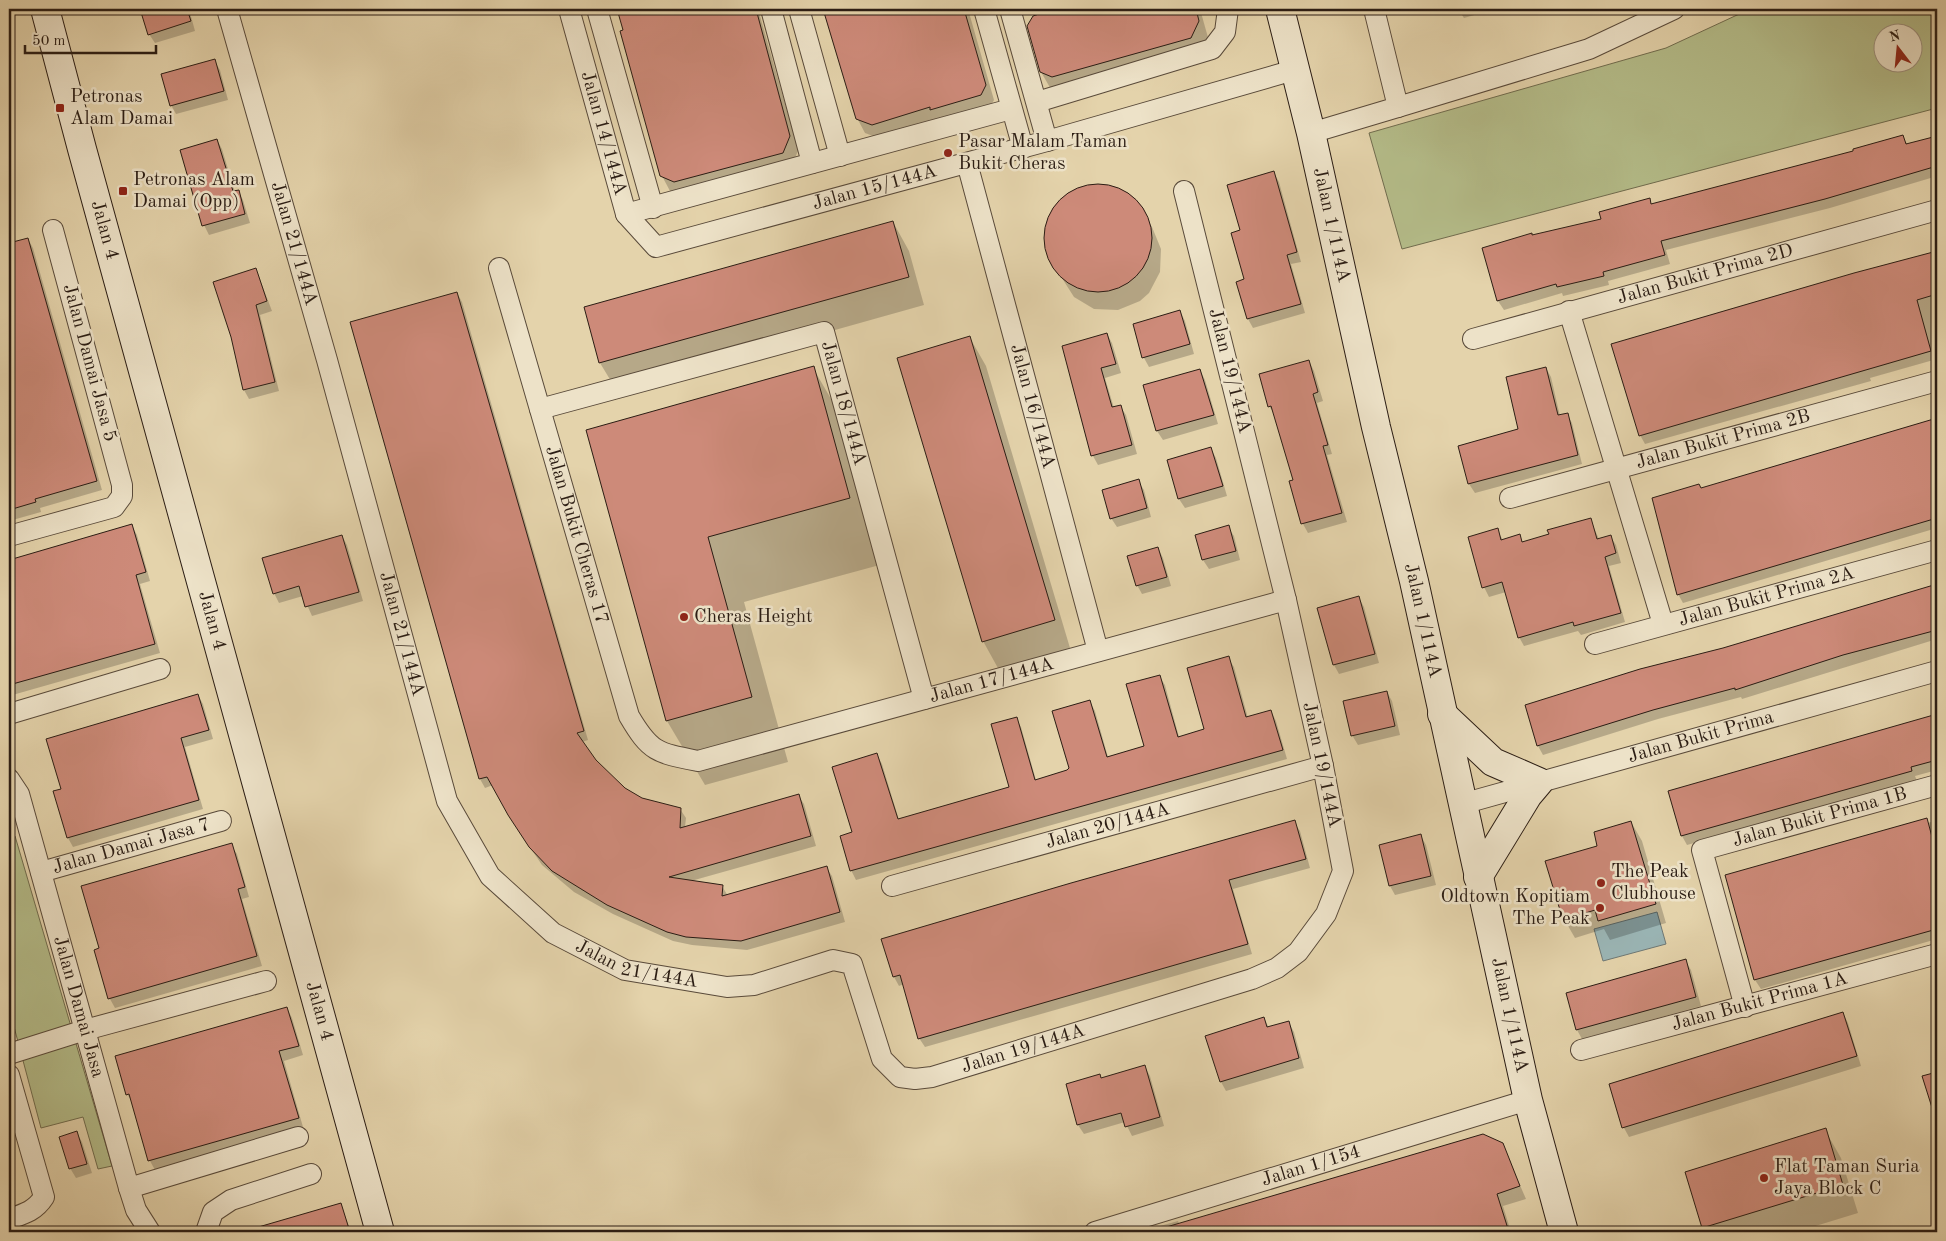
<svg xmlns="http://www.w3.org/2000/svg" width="1946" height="1241" viewBox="0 0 1946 1241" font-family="'Old Standard TT',serif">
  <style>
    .green { fill: #b4bc89; stroke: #706c4e; fill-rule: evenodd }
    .water { fill: #9ab5b5; stroke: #6e7875 }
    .shadow { fill: #0003 }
    .building { fill: #cd8a79; stroke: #2b1d14 }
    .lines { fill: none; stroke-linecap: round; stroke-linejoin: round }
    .street-casing { stroke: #594a3a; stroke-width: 22 }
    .secondary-casing { stroke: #2b1d14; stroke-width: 30 }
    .street { stroke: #ede2c8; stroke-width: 20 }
    .secondary { stroke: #ede2c8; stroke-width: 28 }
    .poi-dot { fill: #8f2418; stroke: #ede2c8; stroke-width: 2 }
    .labels { text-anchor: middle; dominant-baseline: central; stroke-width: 5; stroke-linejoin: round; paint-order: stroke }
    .poi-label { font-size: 19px; fill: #2b1d14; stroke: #ede2c8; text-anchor: start }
    .street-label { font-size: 19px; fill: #2b1d14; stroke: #ede2c8 }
  </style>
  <rect width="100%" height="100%" fill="#e4d3ab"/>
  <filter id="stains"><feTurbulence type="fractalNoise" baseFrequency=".004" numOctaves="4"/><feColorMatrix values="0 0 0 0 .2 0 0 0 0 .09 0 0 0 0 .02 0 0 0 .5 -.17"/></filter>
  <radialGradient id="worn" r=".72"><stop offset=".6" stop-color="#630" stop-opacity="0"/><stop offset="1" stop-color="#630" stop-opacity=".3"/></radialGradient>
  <!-- green -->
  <path class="green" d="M 1750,9 L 1937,9 L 1937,108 L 1402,249 L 1369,133 L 1666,48 ZM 1884,32 L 1914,32 L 1914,62 L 1884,62 Z
    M 15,836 L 112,1166 L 98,1169 L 83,1117 L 41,1128 L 9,1008 L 9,837 Z"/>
  <!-- water -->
  <path class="water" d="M 1657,912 L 1666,944 L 1603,961 L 1594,929 Z"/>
  <!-- shadow -->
  <path class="shadow" d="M 142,9 L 189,9 L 195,31 L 155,43 L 149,34 Z
    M 618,9 L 758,9 L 796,142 L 798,151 L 791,167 L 683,196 L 670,191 L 662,176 Z
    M 825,9 L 968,9 L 994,100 L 989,109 L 881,139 L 865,133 L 857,118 Z
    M 1063,9 L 1200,9 L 1209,41 L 1052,91 L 1041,72 L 1034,17 Z
    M 1458,9 L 1495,9 L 1464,18 Z
    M 214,60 L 220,70 L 228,100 L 176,114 L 171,105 Z
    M 1902,136 L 1908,145 L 1937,137 L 1937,180 L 1934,177 L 1830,208 L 1666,250 L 1670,264 L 1608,281 L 1609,285 L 1563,296 L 1562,293 L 1504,310 L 1498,301 L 1484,249 L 1602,219 L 1649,200 L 1652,205 L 1855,152 Z
    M 217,140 L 222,149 L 235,192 L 238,191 L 243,200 L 250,223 L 209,235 L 204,225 Z
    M 1274,173 L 1279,182 L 1301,262 L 1291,264 L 1305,313 L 1253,328 L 1248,319 L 1237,283 L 1246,280 L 1242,231 Z
    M 1089,186 L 1112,188 L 1133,199 L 1152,227 L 1161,249 L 1160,272 L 1149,293 L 1140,301 L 1118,310 L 1094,309 L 1074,297 L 1049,258 L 1045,235 L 1047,224 L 1058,203 L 1067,195 Z
    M 893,222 L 909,251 L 924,305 L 617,391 L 600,363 L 585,308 Z
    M 28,239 L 33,248 L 102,490 L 40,508 L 41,512 L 9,521 L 9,244 Z
    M 1937,253 L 1937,359 L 1870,378 L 1871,381 L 1645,444 L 1640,435 L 1854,274 Z
    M 256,269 L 272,311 L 260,315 L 279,391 L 249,399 L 244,390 Z
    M 457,293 L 462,302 L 588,740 L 582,742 L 595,761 L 624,789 L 642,799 L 680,809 L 686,818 L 685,827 L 798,795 L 804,804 L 816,846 L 691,881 L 722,886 L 728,896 L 826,867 L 832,876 L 845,922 L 747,950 L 692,945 L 673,941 L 613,914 L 574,892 L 542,865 L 515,825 L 493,785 L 485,788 L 480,779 Z
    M 1180,311 L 1185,321 L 1194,354 L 1149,367 L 1144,358 L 1134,324 Z
    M 1107,334 L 1112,343 L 1121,373 L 1105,378 L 1114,408 L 1120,406 L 1126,415 L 1137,454 L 1098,465 L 1093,456 L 1064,346 Z
    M 970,338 L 986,366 L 1070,648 L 999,670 L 983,641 Z
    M 1309,361 L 1314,371 L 1323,401 L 1317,403 L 1332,454 L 1327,455 L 1347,522 L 1308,533 L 1303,524 L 1291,482 L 1294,481 L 1275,415 L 1269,406 Z
    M 813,368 L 851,433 L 887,563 L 744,602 L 788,762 L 705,785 L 667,721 L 587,431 Z
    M 1546,368 L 1551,377 L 1560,416 L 1567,414 L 1572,423 L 1582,464 L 1475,493 L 1469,484 L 1520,430 Z
    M 1200,370 L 1205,380 L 1218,424 L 1163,440 L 1157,431 L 1145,386 Z
    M 1937,419 L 1937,528 L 1683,603 L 1678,594 L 1701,489 Z
    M 1211,449 L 1216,458 L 1227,496 L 1185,508 L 1179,499 Z
    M 1138,481 L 1144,490 L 1151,517 L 1117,527 L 1111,518 Z
    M 1590,519 L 1599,539 L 1610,536 L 1616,545 L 1621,563 L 1609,566 L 1625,622 L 1581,635 L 1578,631 L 1524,646 L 1519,637 L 1506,592 L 1489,597 L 1484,587 L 1497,530 L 1503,540 L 1519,536 L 1523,543 Z
    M 132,526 L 137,535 L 150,581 L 140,584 L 160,653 L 9,696 L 9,562 Z
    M 1228,527 L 1234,536 L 1240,560 L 1209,569 L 1203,560 L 1196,536 Z
    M 342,536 L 347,545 L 363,601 L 312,616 L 303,596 L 279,603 L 274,593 Z
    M 1158,548 L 1163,558 L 1171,586 L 1142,594 L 1137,585 Z
    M 1937,586 L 1937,639 L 1742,699 L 1741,697 L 1658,719 L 1543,755 L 1538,746 L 1724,649 Z
    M 1359,598 L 1364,607 L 1379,663 L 1339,674 L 1334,665 Z
    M 1228,658 L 1234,667 L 1248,718 L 1271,711 L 1276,721 L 1287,759 L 856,880 L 851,870 L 854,833 L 877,755 L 882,764 L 899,820 L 1010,788 L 1016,718 L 1021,727 L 1036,780 L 1068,771 L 1090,702 L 1095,711 L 1108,757 L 1145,747 L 1159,676 L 1165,685 L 1179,737 L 1206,730 Z
    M 1387,692 L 1392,701 L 1400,735 L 1358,745 L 1352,735 Z
    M 198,695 L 203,704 L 213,739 L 185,747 L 203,809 L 73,847 L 68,838 L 62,790 Z
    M 1937,715 L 1937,770 L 1915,776 L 1917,781 L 1687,845 L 1682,836 L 1670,792 Z
    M 1937,820 L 1937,939 L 1761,989 L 1755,980 L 1928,823 Z
    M 1294,822 L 1300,831 L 1310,868 L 1233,889 L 1252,954 L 925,1047 L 919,1038 L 904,984 L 899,986 L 894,977 Z
    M 1631,822 L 1642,841 L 1666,923 L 1610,940 L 1604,929 L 1575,938 L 1564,919 L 1599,846 Z
    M 1421,836 L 1426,845 L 1436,885 L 1395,895 L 1390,886 L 1380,846 Z
    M 231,845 L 237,854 L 249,897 L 242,899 L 262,966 L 115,1008 L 110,999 L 96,951 L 101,949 Z
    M 1685,960 L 1691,970 L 1701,1006 L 1582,1039 L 1577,1030 L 1567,994 Z
    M 287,1008 L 292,1018 L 303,1055 L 284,1061 L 303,1127 L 155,1170 L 150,1161 L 133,1103 L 127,1094 Z
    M 1843,1013 L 1848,1023 L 1861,1066 L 1629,1137 L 1624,1128 L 1610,1085 Z
    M 1264,1018 L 1269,1028 L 1289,1023 L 1294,1032 L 1304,1068 L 1226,1091 L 1221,1082 L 1207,1037 Z
    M 1145,1067 L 1150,1076 L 1164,1126 L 1132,1136 L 1125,1122 L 1084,1134 L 1078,1125 L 1067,1085 L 1102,1079 Z
    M 1937,1073 L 1937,1121 L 1924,1077 Z
    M 1825,1130 L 1841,1158 L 1858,1213 L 1796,1232 L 1701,1232 L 1705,1231 L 1686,1172 Z
    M 77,1133 L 82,1142 L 92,1173 L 76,1178 L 70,1168 Z
    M 1502,1144 L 1526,1199 L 1503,1206 L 1511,1232 L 1138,1232 L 1178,1221 L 1180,1225 Z
    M 341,1205 L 351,1232 L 254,1232 L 254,1230 Z"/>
  <!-- building -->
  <path class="building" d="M 140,9 L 187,9 L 191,21 L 148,35 Z
    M 617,9 L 756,9 L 790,136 L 783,153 L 674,182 L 660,176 L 620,31 L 623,30 Z
    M 823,9 L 964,9 L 986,85 L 981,95 L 930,110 L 930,107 L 872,125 L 856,119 Z
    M 1054,9 L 1196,9 L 1199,21 L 1191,38 L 1052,77 L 1040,72 L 1027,26 L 1033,16 Z
    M 215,59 L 224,91 L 170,106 L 161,74 Z
    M 1903,135 L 1906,144 L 1937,136 L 1937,166 L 1825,199 L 1661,241 L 1665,255 L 1603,272 L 1604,276 L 1557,287 L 1556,284 L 1497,301 L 1482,248 L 1532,233 L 1532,235 L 1601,219 L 1599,212 L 1650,198 L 1651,204 L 1853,151 L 1853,149 Z
    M 217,139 L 233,191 L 239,190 L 245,214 L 202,226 L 180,150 Z
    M 1274,171 L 1297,252 L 1287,255 L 1301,304 L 1247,319 L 1236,282 L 1244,279 L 1231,233 L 1240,230 L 1227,185 Z
    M1044 238a54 54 0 1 1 108 0a54 54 0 1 1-108 0Z
    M 893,221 L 909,277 L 599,363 L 584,307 Z
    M 28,238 L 97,481 L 35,499 L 36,502 L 9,510 L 9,243 Z
    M 1937,251 L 1937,294 L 1917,300 L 1931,351 L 1639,436 L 1611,344 L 1854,273 Z
    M 256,268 L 267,301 L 256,305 L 275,382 L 243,390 L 231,337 L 213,282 Z
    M 457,292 L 584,731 L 577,733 L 596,760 L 625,788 L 642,798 L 681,808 L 680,828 L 799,794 L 811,836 L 669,877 L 723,885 L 722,896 L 827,866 L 840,912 L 741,941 L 686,937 L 667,932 L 607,905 L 552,871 L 529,847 L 508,815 L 487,777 L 479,779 L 350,322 Z
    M 1180,310 L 1190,344 L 1142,358 L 1133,324 Z
    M 1107,333 L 1116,364 L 1101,368 L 1112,407 L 1121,405 L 1132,445 L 1091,456 L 1062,346 Z
    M 970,336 L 1055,620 L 982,642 L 897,358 Z
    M 1309,360 L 1318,392 L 1313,394 L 1328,445 L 1323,446 L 1342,513 L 1301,524 L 1289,481 L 1293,480 L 1271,406 L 1268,407 L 1259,374 Z
    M 814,366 L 850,498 L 708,537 L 752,697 L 666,721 L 586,430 Z
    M 1546,367 L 1558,415 L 1568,413 L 1578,455 L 1468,484 L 1458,446 L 1518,429 L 1506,377 Z
    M 1200,369 L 1214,415 L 1156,431 L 1143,385 Z
    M 1937,418 L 1937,518 L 1677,595 L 1652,498 L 1699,484 L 1701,488 Z
    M 1211,447 L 1223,486 L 1178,499 L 1167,460 Z
    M 1139,479 L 1147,508 L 1110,519 L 1102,490 Z
    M 1591,518 L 1597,539 L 1611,535 L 1616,553 L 1605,557 L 1621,613 L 1574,626 L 1573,622 L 1518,638 L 1502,582 L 1482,588 L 1468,537 L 1498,528 L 1501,540 L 1520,534 L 1522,542 L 1549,534 L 1547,530 Z
    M 132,524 L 146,572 L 136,575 L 155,644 L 9,685 L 9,560 Z
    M 1229,525 L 1236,551 L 1202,560 L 1195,535 Z
    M 342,535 L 359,592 L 305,607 L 299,586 L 273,594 L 262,558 Z
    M 1158,547 L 1167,577 L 1136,586 L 1127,556 Z
    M 1937,584 L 1937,630 L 1843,655 L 1735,690 L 1735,688 L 1653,710 L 1537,746 L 1525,705 L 1640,669 L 1723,648 Z
    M 1359,596 L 1375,654 L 1333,665 L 1317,608 Z
    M 1229,656 L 1246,717 L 1271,710 L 1283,750 L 850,871 L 840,836 L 852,832 L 832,767 L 877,753 L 898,819 L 1009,787 L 991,724 L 1017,717 L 1035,780 L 1067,770 L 1069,768 L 1052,711 L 1090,700 L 1107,757 L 1144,746 L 1126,684 L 1160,675 L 1178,737 L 1204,729 L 1187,668 Z
    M 1387,691 L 1395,726 L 1351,736 L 1343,701 Z
    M 198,694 L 209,730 L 181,738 L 199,800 L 67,838 L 53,791 L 61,789 L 46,739 Z
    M 1937,714 L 1937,760 L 1911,767 L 1912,771 L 1681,836 L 1668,791 Z
    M 1927,818 L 1937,856 L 1937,929 L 1754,980 L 1725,875 Z
    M 1295,820 L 1306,859 L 1229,880 L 1248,944 L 918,1039 L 900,975 L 893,977 L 881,939 L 1071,883 Z
    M 1631,821 L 1656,904 L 1598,921 L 1595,910 L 1563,920 L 1545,861 L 1597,846 L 1594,832 Z
    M 1421,834 L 1431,876 L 1389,886 L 1379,845 Z
    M 232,843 L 245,887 L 238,889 L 257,956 L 108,999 L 94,950 L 99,948 L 81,886 Z
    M 1686,959 L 1696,997 L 1576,1030 L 1566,993 Z
    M 287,1007 L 299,1046 L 279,1051 L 299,1118 L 148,1161 L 129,1094 L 126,1095 L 115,1056 Z
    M 1843,1012 L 1857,1056 L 1622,1128 L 1609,1084 Z
    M 1264,1017 L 1267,1027 L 1289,1021 L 1299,1058 L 1220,1082 L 1205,1036 Z
    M 1145,1065 L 1160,1117 L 1125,1127 L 1121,1113 L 1077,1125 L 1066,1084 L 1100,1074 L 1101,1078 Z
    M 1937,1072 L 1937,1114 L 1934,1114 L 1922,1076 Z
    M 1826,1128 L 1843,1185 L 1702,1228 L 1685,1172 Z
    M 77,1131 L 87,1164 L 69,1169 L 59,1137 Z
    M 1483,1134 L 1503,1143 L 1520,1186 L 1497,1194 L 1509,1232 L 1163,1232 L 1163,1228 Z
    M 341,1203 L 350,1232 L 255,1232 L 255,1228 Z"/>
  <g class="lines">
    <!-- street casing -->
    <g class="street-casing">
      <g id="street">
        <path id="s1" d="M 227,9 L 327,360 L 447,801 L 490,876 L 553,933 L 625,970 L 727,987 L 754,985 L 833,960 L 852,964 L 882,1059 L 900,1077 L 915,1079 L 932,1077 L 1252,979 L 1277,968 L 1298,952 L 1326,914 L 1343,871 L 1323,766 L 1286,600 L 1184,191"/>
        <path id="s2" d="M 569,9 L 626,214 L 656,247 L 1047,141 L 1294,70"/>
        <path d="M 597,9 L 653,208"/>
        <path d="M 771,9 L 812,163"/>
        <path d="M 799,9 L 840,156"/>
        <path d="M 984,9 L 1023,148"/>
        <path d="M 1010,9 L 1047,141"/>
        <path d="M 1374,9 L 1398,107 L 1589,49 L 1674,9"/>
        <path d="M 1037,102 L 1212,49 L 1225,32 L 1228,9"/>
        <path d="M 1311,133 L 1398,107"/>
        <path id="s3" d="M 967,163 L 1098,651"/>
        <path d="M 626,214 L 1011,109"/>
        <path id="s4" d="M 499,268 L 629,716 C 650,752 657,753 698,761 L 1286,600"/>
        <path d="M 1569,311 L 1663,624"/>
        <path id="s5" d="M 1473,339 L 1937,210"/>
        <path id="s6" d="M 540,409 L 824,332 L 924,699"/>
        <path id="s7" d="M 1510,498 L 1937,381"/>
        <path d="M 9,536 L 114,507 L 122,496 L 122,485 L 53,230"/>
        <path id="s8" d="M 1595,644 L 1937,550"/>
        <path d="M 9,714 L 160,669"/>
        <path id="s9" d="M 9,779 L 19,794 L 129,1188 L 136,1210 L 150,1232"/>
        <path id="s10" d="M 1462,804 L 1937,671"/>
        <path id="s11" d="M 41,872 L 221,821"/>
        <path id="s12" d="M 892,886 L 1323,766"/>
        <path id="s13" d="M 1745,1007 L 1702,850 L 1937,785"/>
        <path id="s14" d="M 1581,1050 L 1937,954"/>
        <path d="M 9,1054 L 85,1030 L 266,981"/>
        <path d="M 9,1075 L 44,1197 C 35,1211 24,1214 9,1219"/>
        <path d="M 129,1188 L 298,1137"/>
        <path d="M 209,1232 L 207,1229 L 213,1212 L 231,1200 L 311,1174"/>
        <path id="s15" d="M 1095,1232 L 1528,1100"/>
      </g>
    </g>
    <!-- secondary casing -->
    <g class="secondary-casing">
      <g id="secondary">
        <path id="s16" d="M 45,9 L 82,149 L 380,1232"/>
        <path id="s17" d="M 1280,9 L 1311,133 L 1376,427 L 1414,581 L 1528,1100 L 1564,1232"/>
        <path d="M 1442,714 L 1493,762 L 1539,782 L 1528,795 L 1478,877"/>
      </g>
    </g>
    <!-- street -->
    <use href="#street" class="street"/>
    <!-- secondary -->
    <use href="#secondary" class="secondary"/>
  </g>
  <!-- markers -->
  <g class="poi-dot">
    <rect x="55" y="103" width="10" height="10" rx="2.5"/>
    <circle cx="948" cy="153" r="5"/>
    <rect x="118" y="186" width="10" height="10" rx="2.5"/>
    <circle cx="684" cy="617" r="5"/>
    <circle cx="1601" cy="883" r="5"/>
    <circle cx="1600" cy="908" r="5"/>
    <circle cx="1764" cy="1178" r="5"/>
  </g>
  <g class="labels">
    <!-- poi labels -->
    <g class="poi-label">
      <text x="70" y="97">Petronas<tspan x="70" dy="22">Alam Damai</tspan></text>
      <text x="958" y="142">Pasar Malam Taman<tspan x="958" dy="22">Bukit Cheras</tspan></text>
      <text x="133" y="180">Petronas Alam<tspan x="133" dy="22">Damai (Opp)</tspan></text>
      <text x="694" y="617">Cheras Height</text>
      <text x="1611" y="872">The Peak<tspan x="1611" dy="22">Clubhouse</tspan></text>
      <text x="1590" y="897" text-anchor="end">Oldtown Kopitiam<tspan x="1590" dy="22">The Peak</tspan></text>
      <text x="1774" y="1167">Flat Taman Suria<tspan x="1774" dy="22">Jaya Block C</tspan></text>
    </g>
    <!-- street labels -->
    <g class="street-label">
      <text stroke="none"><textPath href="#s2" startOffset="129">Jalan 14/144A</textPath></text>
      <text stroke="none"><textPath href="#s2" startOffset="484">Jalan 15/144A</textPath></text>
      <text stroke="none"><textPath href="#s17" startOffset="222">Jalan 1/114A</textPath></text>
      <text stroke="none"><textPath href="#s16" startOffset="229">Jalan 4</textPath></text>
      <text stroke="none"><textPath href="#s1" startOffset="244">Jalan 21/144A</textPath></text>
      <text stroke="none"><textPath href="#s5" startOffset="241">Jalan Bukit Prima 2D</textPath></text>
      <text transform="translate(89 363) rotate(75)">Jalan Damai Jasa 5</text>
      <text transform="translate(1229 371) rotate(76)">Jalan 19/144A</text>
      <text stroke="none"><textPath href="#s6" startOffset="368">Jalan 18/144A</textPath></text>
      <text stroke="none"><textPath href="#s3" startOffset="252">Jalan 16/144A</textPath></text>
      <text stroke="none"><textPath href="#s7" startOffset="221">Jalan Bukit Prima 2B</textPath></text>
      <text stroke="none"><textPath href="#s4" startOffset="278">Jalan Bukit Cheras 17</textPath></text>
      <text stroke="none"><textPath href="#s8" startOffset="178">Jalan Bukit Prima 2A</textPath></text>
      <text stroke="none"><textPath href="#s16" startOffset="634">Jalan 4</textPath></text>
      <text stroke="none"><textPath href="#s17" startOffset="628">Jalan 1/114A</textPath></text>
      <text stroke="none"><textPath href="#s1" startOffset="649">Jalan 21/144A</textPath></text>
      <text stroke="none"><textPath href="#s4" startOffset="858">Jalan 17/144A</textPath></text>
      <text stroke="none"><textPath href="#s10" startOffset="248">Jalan Bukit Prima</textPath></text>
      <text transform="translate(1321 765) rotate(78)">Jalan 19/144A</text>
      <text stroke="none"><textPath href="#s13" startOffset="285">Jalan Bukit Prima 1B</textPath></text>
      <text stroke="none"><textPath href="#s12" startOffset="224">Jalan 20/144A</textPath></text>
      <text stroke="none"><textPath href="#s11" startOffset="94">Jalan Damai Jasa 7</textPath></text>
      <text stroke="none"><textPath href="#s1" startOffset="1084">Jalan 21/144A</textPath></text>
      <text stroke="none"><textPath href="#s14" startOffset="185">Jalan Bukit Prima 1A</textPath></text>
      <text stroke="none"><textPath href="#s9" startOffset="239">Jalan Damai Jasa</textPath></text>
      <text stroke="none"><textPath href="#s16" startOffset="1039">Jalan 4</textPath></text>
      <text stroke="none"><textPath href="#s17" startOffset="1032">Jalan 1/114A</textPath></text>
      <text stroke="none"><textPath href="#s1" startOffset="1560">Jalan 19/144A</textPath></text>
      <text stroke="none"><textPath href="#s15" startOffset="226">Jalan 1/154</textPath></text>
    </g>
  </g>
  <!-- margin -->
  <rect width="1946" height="1241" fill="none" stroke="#e4d3ab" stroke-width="30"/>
  <rect x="10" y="10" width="1926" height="1221" fill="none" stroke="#2b1d14" stroke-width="2.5"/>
  <rect x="15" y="15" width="1916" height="1211" fill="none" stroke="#2b1d14"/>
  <!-- north arrow -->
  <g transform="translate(1898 48) rotate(344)"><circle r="24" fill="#ede2c8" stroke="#9f9380"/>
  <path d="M0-4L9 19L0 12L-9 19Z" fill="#8f2418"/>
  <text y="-8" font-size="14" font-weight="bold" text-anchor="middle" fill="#2b1d14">N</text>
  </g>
  <!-- scale -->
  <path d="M25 45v8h131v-8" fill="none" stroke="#2b1d14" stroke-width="2.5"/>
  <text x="32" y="45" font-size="15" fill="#2b1d14" stroke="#ede2c8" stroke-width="4" paint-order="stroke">50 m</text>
  <rect width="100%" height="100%" filter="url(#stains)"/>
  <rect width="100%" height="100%" fill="url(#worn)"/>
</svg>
